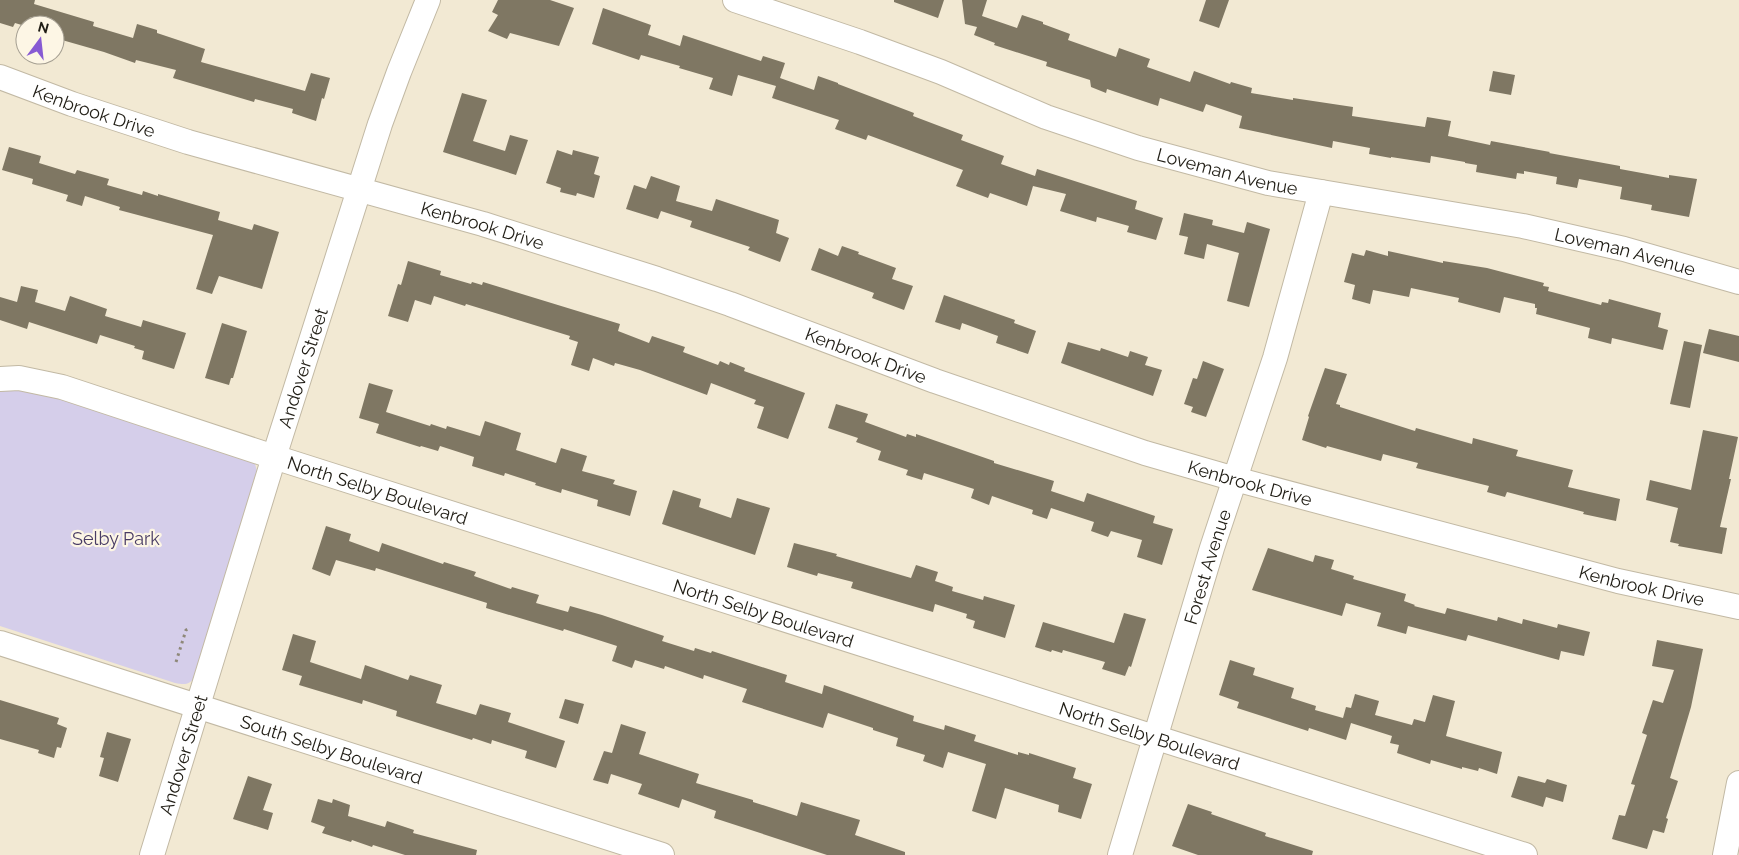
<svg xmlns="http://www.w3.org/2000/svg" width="1739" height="855" viewBox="0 0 1739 855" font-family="Raleway,sans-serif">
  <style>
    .green { fill: #d5ceea }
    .building { fill: #7f7763 }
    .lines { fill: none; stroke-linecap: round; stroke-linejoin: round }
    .street-casing { stroke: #c2b9a4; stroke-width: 26 }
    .path { stroke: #8e8879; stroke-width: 3; stroke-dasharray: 2.5 4; stroke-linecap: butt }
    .street { stroke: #fff; stroke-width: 24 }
    .labels { text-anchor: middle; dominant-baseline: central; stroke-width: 4.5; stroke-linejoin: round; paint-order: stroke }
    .street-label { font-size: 18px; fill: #201d15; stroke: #fdf6e5 }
    .park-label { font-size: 18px; fill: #493c65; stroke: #fdf6e5 }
  </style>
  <rect width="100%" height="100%" fill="#f2e9d3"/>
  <!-- green -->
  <path class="green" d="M 0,390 L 18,390 L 44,393 L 248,459 L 255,464 L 257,471 L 255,480 L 195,677 C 189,685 185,685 175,683 L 0,626 Z"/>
  <!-- building -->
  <path class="building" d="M 0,0 L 35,0 L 34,4 L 94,22 L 93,26 L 133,38 L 137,24 L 157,30 L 157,33 L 205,49 L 201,62 L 305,91 L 311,73 L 330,78 L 324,99 L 322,98 L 316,121 L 292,113 L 293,109 L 255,99 L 254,102 L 173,78 L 176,70 L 136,60 L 135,63 L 104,52 L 55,38 L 55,25 L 25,25 L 25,26 L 15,23 L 13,27 L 0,23 Z
    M 498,0 L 550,0 L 574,8 L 559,46 L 510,33 L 507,39 L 488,31 L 498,15 L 492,12 Z
    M 894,0 L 944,0 L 938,18 L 894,2 Z
    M 962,0 L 987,0 L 982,16 L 1017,28 L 1022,15 L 1043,22 L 1043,24 L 1070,34 L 1068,40 L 1116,57 L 1119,48 L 1150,59 L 1147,67 L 1190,82 L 1194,71 L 1230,84 L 1231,82 L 1252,88 L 1251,93 L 1293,100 L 1293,98 L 1353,107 L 1352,116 L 1425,127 L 1427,117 L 1451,121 L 1448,136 L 1490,145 L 1491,141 L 1550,152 L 1549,153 L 1620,166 L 1620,169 L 1669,178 L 1669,175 L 1697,179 L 1689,217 L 1651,210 L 1652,205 L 1620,199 L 1622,187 L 1579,179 L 1577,188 L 1556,184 L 1557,177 L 1524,171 L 1524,174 L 1517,173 L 1516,179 L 1476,172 L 1477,165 L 1465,163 L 1465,162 L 1431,156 L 1430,163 L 1391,157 L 1391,158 L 1369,154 L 1370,148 L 1333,141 L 1332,148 L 1239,128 L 1242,116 L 1206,104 L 1203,112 L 1160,98 L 1158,106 L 1107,89 L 1106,93 L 1091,87 L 1090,80 L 1046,66 L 1047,62 L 994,45 L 995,43 L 974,35 L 977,27 L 965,24 Z
    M 1206,0 L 1229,0 L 1219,28 L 1199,21 Z
    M 603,8 L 651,25 L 648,35 L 680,46 L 683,35 L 761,61 L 763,56 L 785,63 L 780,78 L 814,90 L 818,76 L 838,83 L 838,84 L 914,113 L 913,116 L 963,135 L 961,140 L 1004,156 L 1001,164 L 1035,176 L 1037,169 L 1137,201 L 1135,209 L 1163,218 L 1156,240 L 1127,232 L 1129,226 L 1097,217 L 1096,222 L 1060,211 L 1066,194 L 1033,186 L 1027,206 L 990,193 L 988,198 L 956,186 L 963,170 L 868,135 L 866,140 L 835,129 L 839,120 L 772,98 L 776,86 L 738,75 L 732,96 L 709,89 L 713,78 L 679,68 L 680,66 L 641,55 L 639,60 L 592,44 Z
    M 1493,71 L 1515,75 L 1511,95 L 1489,91 Z
    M 462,93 L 487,100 L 473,141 L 505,151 L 510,135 L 528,140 L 516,175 L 443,152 Z
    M 9,147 L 41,156 L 39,163 L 75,174 L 77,170 L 109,179 L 107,185 L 142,195 L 143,191 L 158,196 L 158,194 L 220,212 L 218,220 L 252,230 L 254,224 L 279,232 L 262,289 L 219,276 L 212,294 L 196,289 L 213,235 L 119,210 L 120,207 L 85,196 L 82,206 L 66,201 L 68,195 L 32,184 L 33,179 L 2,170 Z
    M 557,150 L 572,155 L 573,150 L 599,157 L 594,174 L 600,176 L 594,198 L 577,193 L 576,196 L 560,192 L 561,188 L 546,183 Z
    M 651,176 L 680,186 L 676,201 L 712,211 L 716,199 L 779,220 L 776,233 L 789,238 L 780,262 L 748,250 L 750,247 L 690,227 L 692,221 L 661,211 L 658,219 L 626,209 L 634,185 L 646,189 Z
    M 1184,213 L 1213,220 L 1212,225 L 1244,233 L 1247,222 L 1270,229 L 1249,307 L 1227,301 L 1239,253 L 1207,244 L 1204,259 L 1184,254 L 1188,237 L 1179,235 Z
    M 842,246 L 859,252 L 858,254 L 896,268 L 892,279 L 913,286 L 904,310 L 872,298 L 874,293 L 811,270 L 819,248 L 838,256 Z
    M 1366,250 L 1388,256 L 1388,251 L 1443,263 L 1443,261 L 1487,268 L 1544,283 L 1543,286 L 1549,287 L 1548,291 L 1601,305 L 1602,302 L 1608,303 L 1609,299 L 1661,313 L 1658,327 L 1668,330 L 1663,350 L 1612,338 L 1611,344 L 1588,338 L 1590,328 L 1536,314 L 1537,308 L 1535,308 L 1535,304 L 1504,297 L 1500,313 L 1458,302 L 1459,298 L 1411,288 L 1409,297 L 1373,290 L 1370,304 L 1352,299 L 1355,285 L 1344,282 L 1352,253 L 1364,256 Z
    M 408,261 L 441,271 L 440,275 L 471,284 L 472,282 L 482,285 L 483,282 L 620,324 L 618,331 L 649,343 L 652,336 L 685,347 L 683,352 L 718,365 L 720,361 L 729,365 L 730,362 L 745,368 L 744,371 L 805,393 L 788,439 L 757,428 L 764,407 L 754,404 L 756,400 L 711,383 L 707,395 L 640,370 L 615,363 L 614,366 L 593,358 L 589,371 L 571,365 L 578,342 L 569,339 L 570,336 L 466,304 L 465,306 L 434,296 L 431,305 L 415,300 L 408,322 L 388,316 L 398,284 L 401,285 Z
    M 21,286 L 38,290 L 35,302 L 65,311 L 70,296 L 107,309 L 105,316 L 141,327 L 143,320 L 186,333 L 174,369 L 142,359 L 144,351 L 134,348 L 135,346 L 100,335 L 97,344 L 29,322 L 27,329 L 0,320 L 0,297 L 17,302 Z
    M 944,295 L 1015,320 L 1014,323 L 1036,331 L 1028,354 L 996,343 L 998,336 L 962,323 L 960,330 L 935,322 Z
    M 222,323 L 247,331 L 233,378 L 231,378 L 229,385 L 205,378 Z
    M 1709,329 L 1739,336 L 1739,362 L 1703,353 Z
    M 1684,341 L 1702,345 L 1690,408 L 1670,404 Z
    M 1068,342 L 1100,351 L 1101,348 L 1128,357 L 1130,351 L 1148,357 L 1145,365 L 1162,370 L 1153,396 L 1061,363 Z
    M 1203,361 L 1224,369 L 1206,417 L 1191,412 L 1193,407 L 1184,404 L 1193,378 L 1197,379 Z
    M 1325,368 L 1347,374 L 1336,404 L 1340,405 L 1340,407 L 1415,431 L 1416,428 L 1472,444 L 1473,438 L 1518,450 L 1516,456 L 1573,470 L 1568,487 L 1620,499 L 1616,521 L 1583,514 L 1584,512 L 1507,492 L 1505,497 L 1487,492 L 1489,486 L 1416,468 L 1418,463 L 1383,454 L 1381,461 L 1327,446 L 1326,448 L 1302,440 L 1309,417 L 1308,416 Z
    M 369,383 L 393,390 L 386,412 L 430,426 L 431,424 L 446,429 L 447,426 L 480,436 L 485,421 L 521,433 L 516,450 L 556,463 L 561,448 L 587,456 L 582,471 L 615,480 L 613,484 L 637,491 L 630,516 L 597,506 L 598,500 L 562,489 L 561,493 L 535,485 L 536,483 L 505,473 L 504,476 L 472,466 L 474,457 L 440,446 L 438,451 L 421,446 L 420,447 L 376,433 L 379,424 L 359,418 Z
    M 836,404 L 868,414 L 865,422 L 906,437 L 907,434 L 916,437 L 916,434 L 994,461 L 994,463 L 1054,481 L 1051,491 L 1084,502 L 1087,493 L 1155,516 L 1153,523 L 1173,529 L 1162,565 L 1137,557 L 1142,540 L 1111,531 L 1108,537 L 1091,531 L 1094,522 L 1051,508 L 1047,519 L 1032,514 L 1033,510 L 992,496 L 989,505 L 971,498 L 974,489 L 924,473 L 922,480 L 906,475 L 908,470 L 878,460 L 881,451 L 856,442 L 858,438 L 828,428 Z
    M 1703,430 L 1738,437 L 1729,479 L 1731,479 L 1720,527 L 1727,528 L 1722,554 L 1678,546 L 1679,544 L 1670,542 L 1678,508 L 1646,500 L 1650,480 L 1691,490 Z
    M 673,490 L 701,499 L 699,507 L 731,518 L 737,498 L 770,508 L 755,555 L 662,524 Z
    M 326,526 L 351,534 L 349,541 L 379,552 L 382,543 L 443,564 L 444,562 L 476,572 L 474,576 L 511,589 L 512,587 L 539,595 L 536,603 L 568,612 L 570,606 L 602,615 L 664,636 L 662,641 L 694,651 L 695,648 L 711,653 L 712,651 L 787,675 L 785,682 L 822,694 L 824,685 L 914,716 L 913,721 L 944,730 L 945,725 L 976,735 L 974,741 L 1018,755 L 1018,752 L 1029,755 L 1029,753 L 1076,768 L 1073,778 L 1092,784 L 1081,819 L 1058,812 L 1059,805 L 1005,788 L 996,819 L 972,811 L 986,764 L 948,752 L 943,768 L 923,761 L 925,755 L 896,746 L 898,738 L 873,730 L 873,728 L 828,713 L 823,728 L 742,702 L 747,689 L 704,675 L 703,679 L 665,666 L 664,669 L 635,660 L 632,668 L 612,661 L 617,646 L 564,629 L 563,631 L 486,608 L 487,603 L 376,568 L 375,571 L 336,560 L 330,576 L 312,569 Z
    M 794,543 L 837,554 L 836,556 L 911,578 L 916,565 L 938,572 L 935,581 L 953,587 L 952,591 L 983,600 L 984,596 L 1015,605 L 1005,638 L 973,628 L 975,621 L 966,618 L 967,614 L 935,604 L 933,612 L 851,588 L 853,582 L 818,573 L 817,576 L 787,567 Z
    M 1268,548 L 1313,562 L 1315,555 L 1334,560 L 1331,569 L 1354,576 L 1353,579 L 1406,594 L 1404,601 L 1415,605 L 1414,606 L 1445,614 L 1447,608 L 1497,621 L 1498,617 L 1522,624 L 1523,619 L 1557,628 L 1558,624 L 1590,632 L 1584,656 L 1561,651 L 1559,660 L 1468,635 L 1466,641 L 1408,626 L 1406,634 L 1377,626 L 1381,613 L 1346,603 L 1342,616 L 1252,590 Z
    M 1124,613 L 1146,619 L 1131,667 L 1129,666 L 1125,676 L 1102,669 L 1105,662 L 1063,650 L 1062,653 L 1052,650 L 1051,652 L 1035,647 L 1043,622 L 1114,643 Z
    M 293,634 L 316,641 L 310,662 L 361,679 L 365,665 L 408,680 L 410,675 L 442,685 L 436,703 L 476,715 L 480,704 L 511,713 L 508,722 L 565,741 L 556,768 L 525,758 L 527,751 L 492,740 L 491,744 L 473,738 L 472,740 L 396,716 L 397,711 L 363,700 L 362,704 L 299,685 L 302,676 L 282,670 Z
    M 1657,640 L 1703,649 L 1691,707 L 1670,778 L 1678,781 L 1666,818 L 1668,819 L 1664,833 L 1653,830 L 1647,849 L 1612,839 L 1619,815 L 1625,816 L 1635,785 L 1631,784 L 1647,735 L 1642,733 L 1653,700 L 1663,703 L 1674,670 L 1652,666 Z
    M 1230,660 L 1255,668 L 1253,675 L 1294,688 L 1291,698 L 1316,706 L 1315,710 L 1343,718 L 1346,707 L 1351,708 L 1355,694 L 1379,701 L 1375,715 L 1412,725 L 1414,719 L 1425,722 L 1433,695 L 1455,701 L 1446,736 L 1502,752 L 1497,774 L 1479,768 L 1478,771 L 1462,767 L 1462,769 L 1431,760 L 1430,764 L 1397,753 L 1399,745 L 1390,743 L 1392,736 L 1351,723 L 1346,740 L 1309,728 L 1308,731 L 1237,708 L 1239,702 L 1219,695 Z
    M 565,699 L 584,704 L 578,724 L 559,718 Z
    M 0,700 L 59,718 L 57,724 L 67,728 L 61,748 L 57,747 L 54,758 L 38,753 L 39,750 L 0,739 Z
    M 621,724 L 646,732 L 639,754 L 699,774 L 696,783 L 753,800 L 753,802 L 797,816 L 801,802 L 860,820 L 855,835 L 905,852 L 905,855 L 827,855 L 714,818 L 716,811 L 682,799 L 679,808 L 638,794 L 642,784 L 611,774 L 608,784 L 593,780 L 604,751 L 612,753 Z
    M 107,732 L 131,739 L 118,782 L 99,776 L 104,758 L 100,757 Z
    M 248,776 L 272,784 L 263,810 L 273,813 L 268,830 L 233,819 Z
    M 1518,776 L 1545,783 L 1547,779 L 1567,785 L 1563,802 L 1546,797 L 1543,807 L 1511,797 Z
    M 318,799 L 332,803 L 333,799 L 350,805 L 348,816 L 385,827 L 387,821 L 414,830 L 413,833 L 477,850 L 476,855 L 405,855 L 373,845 L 372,847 L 352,840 L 351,842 L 322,833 L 325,827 L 311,822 Z
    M 1188,804 L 1212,812 L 1211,814 L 1266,833 L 1265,836 L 1313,851 L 1312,855 L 1198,855 L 1172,846 Z"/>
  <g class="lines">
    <!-- street casing -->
    <g class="street-casing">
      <g id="street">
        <path id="s1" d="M 735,0 L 860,42 L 941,72 L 1046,117 L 1138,148 L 1268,183 L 1523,226 L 1624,249 L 1739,282"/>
        <path id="s2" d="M 0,77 L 72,104 L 188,142 L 483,224 L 657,279 L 730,304 L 935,381 L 1145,453 L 1235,479 L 1618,581 L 1739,607"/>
        <path id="s3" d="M 0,379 L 19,378 L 62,387 L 274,457 L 1525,855"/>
        <path id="s4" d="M 0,643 L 662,855"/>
        <path id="s5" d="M 152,855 L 274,457 L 380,124 L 399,72 L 428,0"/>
        <path id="s6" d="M 1120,855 L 1212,548 L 1275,358 L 1321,192"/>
        <path d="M 1725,855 L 1739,783"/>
      </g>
    </g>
    <!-- path -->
    <path class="path" d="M 176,662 L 186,630 L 188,629"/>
    <!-- street -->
    <use href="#street" class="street"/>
  </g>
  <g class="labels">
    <!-- street labels -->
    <g class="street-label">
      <text stroke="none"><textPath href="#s2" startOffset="100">Kenbrook Drive</textPath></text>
      <text stroke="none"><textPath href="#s1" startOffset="522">Loveman Avenue</textPath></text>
      <text stroke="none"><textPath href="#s2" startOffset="505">Kenbrook Drive</textPath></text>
      <text stroke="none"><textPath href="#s1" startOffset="928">Loveman Avenue</textPath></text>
      <text stroke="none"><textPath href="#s2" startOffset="910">Kenbrook Drive</textPath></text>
      <text stroke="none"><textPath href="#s5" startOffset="510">Andover Street</textPath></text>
      <text stroke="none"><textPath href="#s2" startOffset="1315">Kenbrook Drive</textPath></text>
      <text stroke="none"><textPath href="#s3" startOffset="395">North Selby Boulevard</textPath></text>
      <text stroke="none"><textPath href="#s6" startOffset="301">Forest Avenue</textPath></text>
      <text stroke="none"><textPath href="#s2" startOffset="1720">Kenbrook Drive</textPath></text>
      <text stroke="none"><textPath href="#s3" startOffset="800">North Selby Boulevard</textPath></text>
      <text stroke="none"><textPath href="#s3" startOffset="1205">North Selby Boulevard</textPath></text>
      <text stroke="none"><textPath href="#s4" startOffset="348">South Selby Boulevard</textPath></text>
      <text stroke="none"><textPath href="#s5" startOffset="105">Andover Street</textPath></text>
    </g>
    <!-- park labels -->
    <g class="park-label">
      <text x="116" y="538">Selby Park</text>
    </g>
  </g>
  <!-- north arrow -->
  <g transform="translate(40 40) rotate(15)"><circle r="24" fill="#fdf6e5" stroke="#a59f92"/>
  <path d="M0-4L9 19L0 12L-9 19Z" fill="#875ad3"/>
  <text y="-8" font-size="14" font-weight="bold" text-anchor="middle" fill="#201d15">N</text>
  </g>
</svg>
